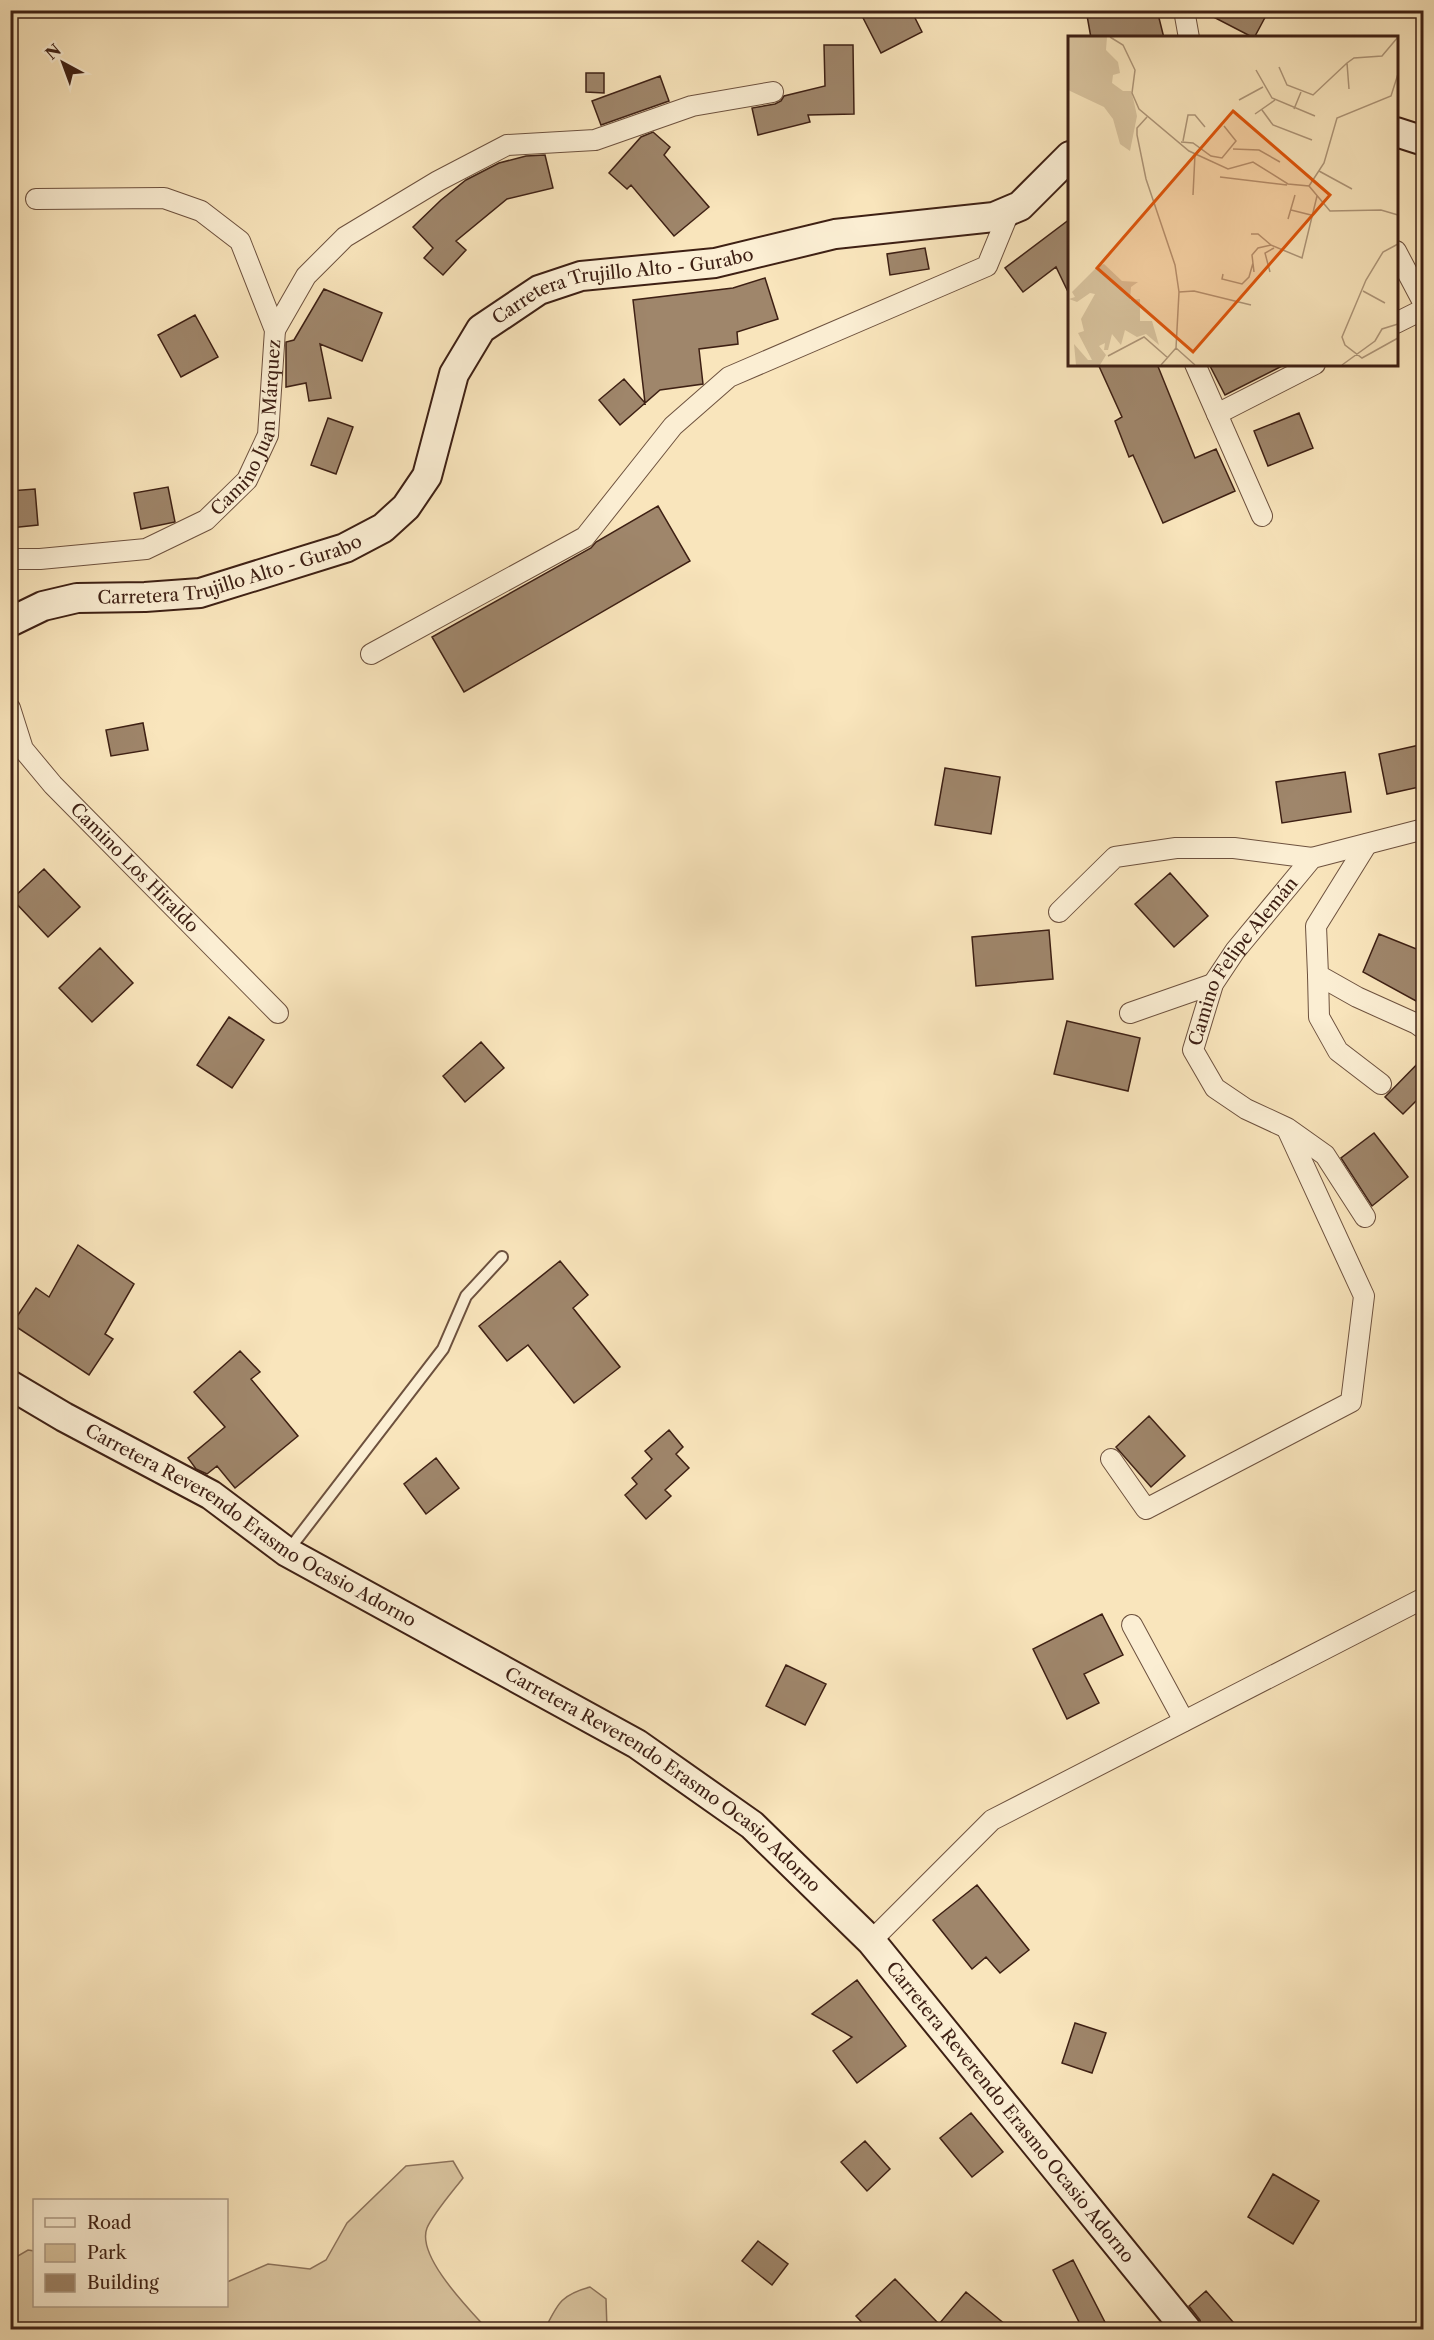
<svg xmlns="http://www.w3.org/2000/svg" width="1434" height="2340" viewBox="0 0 1434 2340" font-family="'Libre Caslon Text',serif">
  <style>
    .green { fill: #d9c49f; stroke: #8c725a; stroke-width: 1.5 }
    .building { fill: #9f866b; stroke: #3e2014; stroke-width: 1.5 }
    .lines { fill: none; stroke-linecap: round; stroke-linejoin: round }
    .lane-casing { stroke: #6d513e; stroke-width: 14 }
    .street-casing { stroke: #6d513e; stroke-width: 22 }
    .secondary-casing { stroke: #3e2014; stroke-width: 32 }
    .lane { stroke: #fbeed3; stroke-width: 10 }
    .street { stroke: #fbeed3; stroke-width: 20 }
    .secondary { stroke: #fbeed3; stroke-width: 28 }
    .labels { text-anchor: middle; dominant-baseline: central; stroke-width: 5; stroke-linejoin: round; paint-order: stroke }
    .street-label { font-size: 18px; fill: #3e2014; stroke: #fbeed3 }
    .inset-road { fill: none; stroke: #ae9679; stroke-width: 1.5 }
    .view { fill: #e0560c; fill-opacity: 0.15; stroke: #e0560c; stroke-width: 3 }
    .inset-edge { fill: none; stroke: #3e2014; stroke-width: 3 }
  </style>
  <rect width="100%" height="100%" fill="#f9e5bc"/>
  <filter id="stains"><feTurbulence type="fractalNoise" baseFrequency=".00333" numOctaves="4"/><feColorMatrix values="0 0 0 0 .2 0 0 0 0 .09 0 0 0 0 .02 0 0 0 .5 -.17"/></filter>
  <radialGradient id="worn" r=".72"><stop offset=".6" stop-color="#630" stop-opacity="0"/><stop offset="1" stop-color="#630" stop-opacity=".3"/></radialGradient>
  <!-- green -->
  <path class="green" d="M 453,2161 L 463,2178 C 453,2191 433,2214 427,2228 C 416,2256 469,2309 487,2329 L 11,2329 L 11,2260 L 28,2250 L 34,2251 L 34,2306 L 226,2306 L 227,2282 L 268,2264 L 310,2269 L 326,2260 L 347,2223 L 406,2166 Z
    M 590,2287 L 606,2299 L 607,2329 L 545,2329 C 558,2303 561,2295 590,2287 Z"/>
  <!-- building -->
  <path class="building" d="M 859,10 L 911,10 L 922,32 L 881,53 Z
    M 1086,10 L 1157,10 L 1164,38 L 1091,38 Z
    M 1200,10 L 1269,10 L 1254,38 Z
    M 824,45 L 853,45 L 854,114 L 808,115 L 810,122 L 758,135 L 752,108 L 775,104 L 781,101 L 784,96 L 825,86 Z
    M 586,73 L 604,73 L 604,93 L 586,92 Z
    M 660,76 L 669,101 L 601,125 L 592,101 Z
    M 653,132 L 670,147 L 664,155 L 709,207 L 674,236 L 631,185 L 627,189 L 609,173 L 641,137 Z
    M 545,155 L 553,188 L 507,199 L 456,241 L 466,250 L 443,275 L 424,258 L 433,248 L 413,227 L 441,200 L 466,180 L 499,163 L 526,156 Z
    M 1070,219 L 1070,296 L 1056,267 L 1023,292 L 1005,268 Z
    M 925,248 L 929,269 L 890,275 L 887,254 Z
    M 765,278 L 778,319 L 737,332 L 738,344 L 699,349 L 703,384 L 660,390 L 620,425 L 599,400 L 624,379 L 645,403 L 633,300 L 733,288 Z
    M 324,289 L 382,313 L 362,361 L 320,344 L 331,398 L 309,401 L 306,383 L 286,387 L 286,342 L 294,340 Z
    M 195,315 L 218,357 L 181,377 L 158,335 Z
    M 1098,364 L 1157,364 L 1195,458 L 1216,449 L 1235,491 L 1163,523 L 1133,455 L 1129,457 L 1115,421 L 1122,417 Z
    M 1209,364 L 1286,364 L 1225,395 Z
    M 1299,413 L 1313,448 L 1268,466 L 1254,431 Z
    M 328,418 L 353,427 L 336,474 L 311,465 Z
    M 168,487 L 175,522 L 141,529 L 134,493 Z
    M 35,489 L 38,525 L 10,528 L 10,491 Z
    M 658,506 L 690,561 L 464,692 L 432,637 L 591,548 L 596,542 Z
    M 143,723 L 148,750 L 111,756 L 106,730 Z
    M 1424,744 L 1424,786 L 1387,794 L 1379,754 Z
    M 945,768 L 1000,777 L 991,834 L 935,825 Z
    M 1345,772 L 1351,812 L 1282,823 L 1276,782 Z
    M 44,869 L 80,907 L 48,937 L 12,899 Z
    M 1170,873 L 1208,916 L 1174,947 L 1135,904 Z
    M 1049,930 L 1053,979 L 976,986 L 972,937 Z
    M 1379,934 L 1424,952 L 1424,986 L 1416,1001 L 1363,972 Z
    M 100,948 L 133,983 L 92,1022 L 59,988 Z
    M 229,1017 L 264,1040 L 232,1088 L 197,1065 Z
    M 1067,1021 L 1140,1038 L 1128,1091 L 1054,1074 Z
    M 481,1042 L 504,1068 L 465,1102 L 443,1076 Z
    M 1424,1057 L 1424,1093 L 1403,1114 L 1385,1097 Z
    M 1374,1133 L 1408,1177 L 1372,1206 L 1341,1158 Z
    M 78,1245 L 134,1284 L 105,1334 L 113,1339 L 89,1375 L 12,1324 L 36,1288 L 49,1297 Z
    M 560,1261 L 588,1295 L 573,1308 L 620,1367 L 574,1403 L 528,1345 L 507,1361 L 479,1326 Z
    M 240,1351 L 260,1372 L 251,1379 L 298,1436 L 235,1488 L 217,1466 L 207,1474 L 196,1469 L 188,1458 L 225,1427 L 194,1392 Z
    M 1149,1416 L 1185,1456 L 1151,1487 L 1116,1447 Z
    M 669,1430 L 683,1447 L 676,1454 L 689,1468 L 665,1490 L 671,1496 L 646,1519 L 625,1495 L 637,1484 L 632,1478 L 652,1459 L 645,1451 Z
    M 436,1458 L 459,1488 L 426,1514 L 404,1484 Z
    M 1102,1614 L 1123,1655 L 1084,1674 L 1099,1703 L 1067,1719 L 1033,1649 Z
    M 786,1665 L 826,1684 L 805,1725 L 766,1706 Z
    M 977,1885 L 1029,1950 L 1000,1973 L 986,1957 L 972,1969 L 933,1920 Z
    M 857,1980 L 906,2046 L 857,2083 L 833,2051 L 852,2037 L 812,2014 Z
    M 1075,2023 L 1106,2033 L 1092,2073 L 1062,2063 Z
    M 971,2113 L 1003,2152 L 972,2177 L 940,2138 Z
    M 865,2141 L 890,2169 L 867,2191 L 841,2162 Z
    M 1273,2174 L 1319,2201 L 1293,2244 L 1248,2217 Z
    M 758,2241 L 788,2264 L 772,2285 L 742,2261 Z
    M 1073,2260 L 1109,2330 L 1083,2330 L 1053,2270 Z
    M 895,2279 L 939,2324 L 966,2292 L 1012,2330 L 869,2330 L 856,2316 Z
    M 1206,2291 L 1240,2330 L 1203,2330 L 1200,2320 L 1189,2306 Z"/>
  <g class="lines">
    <!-- lane casing -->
    <g class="lane-casing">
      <path id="lane" d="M 287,1552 L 443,1349 L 466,1296 L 502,1257"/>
    </g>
    <!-- street casing -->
    <g class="street-casing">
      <g id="street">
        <path d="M 1184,10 L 1189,38"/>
        <path d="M 1396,251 L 1424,304"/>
        <path d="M 1396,323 L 1424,309"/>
        <path d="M 275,330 L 306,276 L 345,237 L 438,181 L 507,145 L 595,140 L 692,106 L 773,92"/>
        <path d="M 1195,364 L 1262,516"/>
        <path d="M 1217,414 L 1315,364"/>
        <path id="s1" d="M 10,559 L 40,559 L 146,549 L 206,520 L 247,480 L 268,435 L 275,330 L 240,241 L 201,211 L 164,198 L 36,199"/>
        <path d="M 371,654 L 585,537 L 673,426 L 729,377 L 987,266 L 1010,210"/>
        <path id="s2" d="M 10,708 L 23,749 L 53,785 L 278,1013"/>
        <path d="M 1367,844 L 1316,926 L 1318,975 L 1357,997 L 1417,1024 L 1424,1029"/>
        <path d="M 1059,912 L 1115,857 L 1176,848 L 1234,848 L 1312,858"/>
        <path d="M 1318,975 L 1319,1017 L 1338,1051 L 1381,1084"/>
        <path d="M 1130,1013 L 1213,984"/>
        <path id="s3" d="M 1365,1217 L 1325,1155 L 1287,1128 L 1246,1109 L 1215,1088 L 1193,1050 L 1213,984 L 1235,951 L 1312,858 L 1424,829"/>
        <path d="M 1111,1459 L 1146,1509 L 1351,1402 L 1364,1296 L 1288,1131"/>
        <path d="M 1132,1625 L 1184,1721"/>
        <path d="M 871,1941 L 992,1820 L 1424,1598"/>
      </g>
    </g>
    <!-- secondary casing -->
    <g class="secondary-casing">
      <g id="secondary">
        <path d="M 1396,132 L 1424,141"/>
        <path id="s4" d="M 10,622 L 43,606 L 77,598 L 145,597 L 200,593 L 345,548 L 383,528 L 406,507 L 427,476 L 454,374 L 481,329 L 539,290 L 581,276 L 715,263 L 835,234 L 994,217 L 1020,206 L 1070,156"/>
        <path id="s5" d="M 10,1385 L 64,1417 L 211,1495 L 287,1552 L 637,1744 L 752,1825 L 871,1941 L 1187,2330"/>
      </g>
    </g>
    <!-- lane -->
    <use href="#lane" class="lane"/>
    <!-- street -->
    <use href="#street" class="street"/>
    <!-- secondary -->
    <use href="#secondary" class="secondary"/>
  </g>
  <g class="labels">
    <!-- street labels -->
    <g class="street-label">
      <text stroke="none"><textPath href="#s4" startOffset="768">Carretera Trujillo Alto - Gurabo</textPath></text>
      <text stroke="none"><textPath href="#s1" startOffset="310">Camino Juan Márquez</textPath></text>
      <text stroke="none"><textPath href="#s4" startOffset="228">Carretera Trujillo Alto - Gurabo</textPath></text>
      <text stroke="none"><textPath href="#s2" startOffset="206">Camino Los Hiraldo</textPath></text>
      <text stroke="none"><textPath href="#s3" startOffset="350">Camino Felipe Alemán</textPath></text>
      <text stroke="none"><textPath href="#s5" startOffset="279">Carretera Reverendo Erasmo Ocasio Adorno</textPath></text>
      <text stroke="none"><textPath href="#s5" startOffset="765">Carretera Reverendo Erasmo Ocasio Adorno</textPath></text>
      <text stroke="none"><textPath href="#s5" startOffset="1251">Carretera Reverendo Erasmo Ocasio Adorno</textPath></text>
    </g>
  </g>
  <!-- overview -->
  <g transform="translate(1068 36)">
    <rect width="330" height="330" fill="#f9e5bc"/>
    <path d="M 0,1 L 39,1 L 38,14 L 50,26 L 52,37 L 45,39 L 44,47 L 55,55 L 63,55 L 66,66 L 69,80 L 62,115 L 52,108 L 45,83 L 36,71 L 0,54 ZM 36,228 L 54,245 L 70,246 L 63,251 L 62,264 L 72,263 L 72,285 L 84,285 L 91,309 L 78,298 L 69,301 L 57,294 L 53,309 L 44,298 L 40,314 L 36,314 L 37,307 L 31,310 L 38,319 L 32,329 L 8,329 L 6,308 L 20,324 L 24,324 L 10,297 L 16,295 L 13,283 L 27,258 L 22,257 L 9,266 L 1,263 L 7,261 L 4,256 L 30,230 Z" fill="#d9c49f"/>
    <path class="inset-road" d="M 42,1 L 55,9 L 67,34 L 64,57 L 71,73 L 121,115 L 160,133 L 185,126 L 220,148 L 241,150 L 262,175 L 313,174 L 330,179M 279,27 L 281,53M 211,31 L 219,49 L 245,59 L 279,27 L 286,22 L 314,20 L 330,1M 188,34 L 204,62 L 247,80M 171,64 L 195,51M 226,73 L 233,56M 194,74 L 205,89 L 244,104M 187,78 L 207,64M 79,81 L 69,92 L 69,99 L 78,143 L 107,229 L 111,256 L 108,312 L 93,329M 115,105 L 120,79 L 127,79 L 137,91M 113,106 L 125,107 L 143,120 L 154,122 L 168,105 L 156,90M 165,113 L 191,114 L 212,126M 251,135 L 284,153M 152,141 L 219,149M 241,150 L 256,127 L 269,82 L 323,60 L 330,38M 125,159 L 127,118M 223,174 L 243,179M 220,183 L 227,159M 183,198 L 190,198 L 203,209M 330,208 L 315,216 L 298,244 L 274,301 L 277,309 L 294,322 L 330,302M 186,236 L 184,219 L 190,212 L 203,209 L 234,222 L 249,160M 202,236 L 197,217 L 206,212M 155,238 L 154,243 L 174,248 L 181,241 L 185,227M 295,255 L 317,267M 111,256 L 126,255 L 183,269M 108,312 L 127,329M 40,320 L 76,301 L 100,322M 274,329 L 307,305 L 314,293 L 330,288"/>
    <path class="view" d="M 165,75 L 262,159 L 125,316 L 29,232 Z"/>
    <rect width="330" height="330" class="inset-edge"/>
  </g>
  <!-- margin -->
  <rect width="1434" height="2340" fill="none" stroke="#f9e5bc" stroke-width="36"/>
  <rect x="12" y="12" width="1410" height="2316" fill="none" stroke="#3e2014" stroke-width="3"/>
  <rect x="18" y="18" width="1398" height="2304" fill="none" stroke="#3e2014" stroke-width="1.5"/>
  <!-- legend -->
  <rect x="33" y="2199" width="195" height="108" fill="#fbeed3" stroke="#af9c87" stroke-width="1.5"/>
  <rect x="45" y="2218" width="30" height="9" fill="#fbeed3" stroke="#af9c87" stroke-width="1.5"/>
  <text x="87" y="2229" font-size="18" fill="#3e2014">Road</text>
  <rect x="45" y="2244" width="30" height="18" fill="#d9c49f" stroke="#af9c87" stroke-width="1.5"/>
  <text x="87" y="2259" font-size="18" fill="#3e2014">Park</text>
  <rect x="45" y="2274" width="30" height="18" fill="#9f866b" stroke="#af9c87" stroke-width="1.5"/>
  <text x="87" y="2289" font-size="18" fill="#3e2014">Building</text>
  <!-- north arrow -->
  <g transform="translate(63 63) rotate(319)" stroke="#fbeed3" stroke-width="4.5" paint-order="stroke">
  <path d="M0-4.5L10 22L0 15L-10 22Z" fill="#3e2014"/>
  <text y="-9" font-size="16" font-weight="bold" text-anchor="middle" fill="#3e2014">N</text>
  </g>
  <rect width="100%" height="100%" filter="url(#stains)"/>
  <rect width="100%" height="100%" fill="url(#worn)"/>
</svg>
